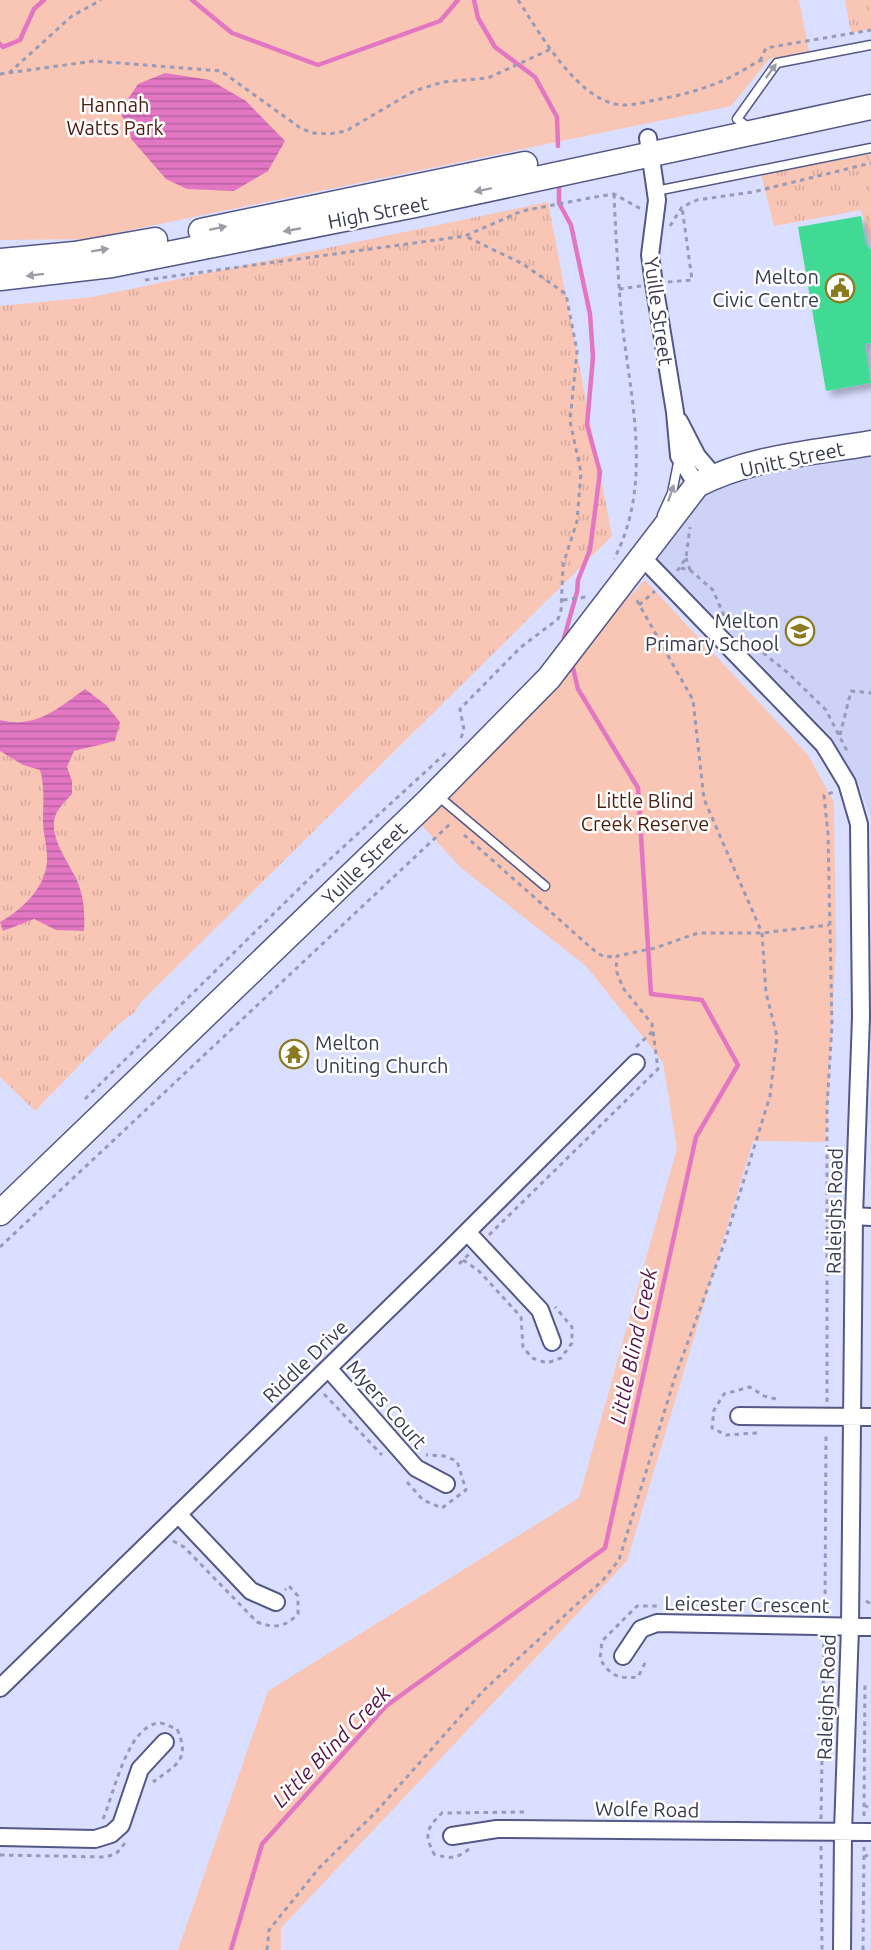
<svg xmlns="http://www.w3.org/2000/svg" width="871" height="1950" viewBox="0 0 871 1950" font-family="Ubuntu,sans-serif">
  <style>
    .built { fill: #cdd2f7 }
    .grass { fill: url(#grass-tufts) }
    .park { fill: #f9c5b4 }
    .water { fill: url(#water-rules) }
    .lines { fill: none; stroke-linecap: round; stroke-linejoin: round }
    .stream { stroke: #e276c3; stroke-width: 4.5 }
    .building { fill: #40da95; filter: url(#shadow) }
    .lane-casing { stroke: #535886; stroke-width: 11 }
    .street-casing { stroke: #535886; stroke-width: 20 }
    .secondary-casing { stroke: #535886; stroke-width: 27 }
    .path { stroke: #979bb7; stroke-width: 3; stroke-dasharray: 4.5 4.5; stroke-linecap: butt }
    .lane { stroke: #fff; stroke-width: 8 }
    .street { stroke: #fff; stroke-width: 16 }
    .secondary { stroke: #fff; stroke-width: 24 }
    .oneway { fill: #9c9da8 }
    .labels { text-anchor: middle; dominant-baseline: central; stroke-width: 5; stroke-linejoin: round; paint-order: stroke }
    .park-label { font-size: 20px; fill: #4c1d0c; stroke: #fff }
    .street-label { font-size: 20px; fill: #393b50; stroke: #fff }
    .poi-label { font-size: 20px; fill: #393b50; stroke: #fff; text-anchor: end }
    .water-label { font-size: 21px; font-style: italic; fill: #571447; stroke: #fff }
  </style>
  <defs>
    <pattern id="grass-tufts" width="24" height="20" patternUnits="userSpaceOnUse" patternTransform="scale(1.5)"><rect width="24" height="20" fill="#f9c5b4"/><path d="M3 7l-1-3M5 7V3M7 7l1-3M15 17l-1-3M17 17v-4M19 17l1-3" fill="none" stroke="#d6aa9d"/></pattern>
    <pattern id="water-rules" width="6" height="5" patternUnits="userSpaceOnUse" patternTransform="scale(1.5)"><rect width="6" height="5" fill="#e276c3"/><path d="M0 2.5h6" fill="none" stroke="#b862a1"/></pattern>
    <filter id="shadow"><feDropShadow dx="5.5" dy="5.5" stdDeviation="3" flood-color="#0004"/></filter>
  </defs>
  <rect width="100%" height="100%" fill="#dadfff"/>
  <!-- built -->
  <path class="built" d="M 871,456 L 871,817 L 856,778 L 830,735 L 658,559 L 702,499 L 725,482 Z"/>
  <!-- grass -->
  <path class="grass" d="M 845,0 L 871,0 L 871,29 L 851,33 Z
    M 871,154 L 871,244 L 861,210 L 774,226 L 761,174 Z
    M 548,202 L 612,536 L 141,1002 L 135,1012 L 119,1024 L 35,1111 L 0,1077 L 0,306 L 92,297 Z"/>
  <!-- park -->
  <path class="park" d="M 0,0 L 799,0 L 809,51 L 769,59 L 731,106 L 87,239 L 0,240 Z
    M 645,580 L 808,755 L 834,802 L 836,947 L 826,1142 L 753,1141 L 627,1561 L 281,1928 L 281,1950 L 178,1950 L 268,1691 L 579,1498 L 677,1148 L 663,1062 L 586,966 L 460,867 L 418,821 Z"/>
  <!-- water -->
  <path class="water" d="M 165,73 L 210,80 L 246,101 L 285,141 L 268,171 L 234,191 L 187,189 L 166,179 L 132,140 L 120,111 L 138,84 Z
    M 85,689 L 106,705 L 120,722 L 115,741 L 74,751 L 67,767 L 72,781 L 72,794 C 65,802 55,810 54,822 C 52,843 71,865 78,883 C 84,898 85,916 84,931 L 56,930 L 34,919 L 3,931 L 0,922 C 22,910 45,888 47,862 C 48,849 43,834 43,821 C 43,804 45,786 40,770 L 23,765 L 0,751 L 0,720 C 36,729 57,709 85,689 Z"/>
  <g class="lines">
    <!-- stream -->
    <path class="stream" d="M 192,0 L 232,33 L 318,65 L 440,21 L 458,0
      M 474,0 L 478,18 L 495,47 L 535,77 L 557,117 L 558,146
      M 0,44 L 3,47 L 20,40 L 34,9 L 44,0
      M 559,187 L 559,203 L 571,225 L 590,314 L 593,357 L 587,425 L 600,472 L 590,550 L 578,580 L 577,592 L 564,638
      M 231,1950 L 262,1844 L 386,1706 L 605,1548 L 696,1137 L 738,1065 L 702,1000 L 651,994 L 638,788 L 578,689 L 573,668"/>
  </g>
  <!-- building -->
  <path class="building" d="M 861,216 L 866,244 L 871,250 L 871,343 L 865,344 L 871,383 L 826,391 L 798,227 Z"/>
  <g class="lines">
    <!-- lane casing -->
    <g class="lane-casing">
      <path id="lane" d="M 749,128 L 737,119 L 777,63 L 871,45
        M 656,191 L 871,148
        M 662,515 L 672,493 L 679,458
        M 438,796 L 545,886"/>
    </g>
    <!-- street casing -->
    <g class="street-casing">
      <path id="street" d="M 648,138 L 657,200 L 650,255 L 654,284 L 675,412 L 679,456 L 697,485
        M 679,421 L 697,456 L 714,476
        M 641,556 L 824,745 L 847,783 L 859,824 L 861,1017 L 854,1216 L 850,1627 L 843,1832 L 842,1950
        M 854,1216 L 871,1217
        M 467,1232 L 540,1310 L 552,1342
        M 328,1368 L 416,1468 L 446,1484
        M 739,1416 L 871,1417
        M 178,1514 L 251,1591 L 276,1602
        M 623,1656 L 641,1629 L 657,1623 L 871,1627
        M 0,1688 L 443,1256 L 636,1063
        M 452,1836 L 497,1829 L 871,1832
        M 0,1837 L 95,1839 L 111,1834 L 121,1825 L 140,1769 L 165,1742"/>
    </g>
    <!-- secondary casing -->
    <g class="secondary-casing">
      <path id="secondary" d="M 201,231 L 525,164
        M 0,261 L 75,254 L 155,240
        M 0,278 L 112,265 L 415,205 L 871,107
        M 0,1213 L 426,803 L 549,678 L 697,485 C 750,457 813,453 871,443"/>
    </g>
    <!-- path -->
    <path class="path" d="M 518,0 C 540,33 580,106 625,105 C 638,105 652,100 665,98 C 701,91 728,81 758,61 L 764,60
      M 760,61 L 766,48 L 871,30
      M 9,73 L 72,16 L 101,0
      M 0,74 L 94,61 L 221,71 L 299,127 L 312,133 L 329,134 L 346,131 L 414,91 L 443,82 L 488,78 L 551,49
      M 614,194 C 616,237 618,279 622,322 C 631,401 653,485 614,559
      M 670,226 L 682,207 L 697,200 L 753,192 L 871,163
      M 145,280 L 465,236 L 522,211 L 595,197 L 614,194 L 641,209
      M 668,282 L 692,280 L 682,207
      M 619,289 L 641,286
      M 681,568 L 690,570 L 686,558
      M 690,570 L 713,590 L 725,618
      M 677,571 L 686,558 L 690,527
      M 563,600 L 586,597
      M 639,605 L 655,591
      M 742,636 L 787,672 L 826,710 L 847,751
      M 840,735 L 851,691 L 871,693
      M 461,738 L 464,730 L 460,709 L 521,647 L 558,619 L 561,610 L 563,565 L 577,521 L 581,472 L 570,421 L 577,351 L 566,294 L 523,264 L 465,236
      M 464,835 L 597,953 L 605,957 L 617,956
      M 636,1047 L 653,1031
      M 85,1099 L 316,872 L 448,751
      M 489,1235 L 658,1069 L 652,1024 L 623,988 L 616,970 L 617,956 L 655,948 L 698,933 L 762,933 L 829,925
      M 0,1247 L 451,823
      M 463,1260 L 479,1271 L 521,1317 L 523,1347 L 532,1358 L 547,1363 L 561,1358 L 572,1343 L 572,1327 L 555,1307
      M 459,1264 L 469,1254
      M 324,1394 L 382,1455
      M 827,1402 L 827,1108 L 832,1025 L 828,834 L 824,795 L 834,792
      M 757,1433 L 726,1435 L 712,1428 L 714,1410 L 724,1394 L 750,1387 L 764,1396 L 780,1400
      M 407,1482 L 423,1500 L 442,1508 L 466,1490 L 457,1461 L 444,1456 L 426,1455
      M 173,1541 L 184,1547 L 257,1622 C 275,1629 285,1627 298,1614 L 298,1596 L 289,1586 L 285,1590
      M 866,1601 L 871,1604
      M 814,1610 L 824,1599
      M 825,1612 L 826,1432
      M 645,1663 L 638,1677 C 617,1679 611,1676 600,1659 L 602,1641 L 637,1606 L 657,1606
      M 864,1805 L 871,1809
      M 864,1816 L 865,1682
      M 103,1819 C 114,1794 127,1726 159,1723 C 164,1723 171,1727 177,1729 C 191,1760 176,1765 153,1782
      M 821,1819 L 824,1639
      M 821,1846 L 822,1950
      M 469,1849 C 457,1859 449,1859 434,1854 C 424,1834 426,1829 442,1813 L 525,1812
      M 0,1855 L 105,1857 L 116,1854 L 125,1843
      M 864,1857 L 871,1853
      M 267,1950 L 269,1930 L 319,1868 L 375,1813 L 483,1691 L 603,1580 L 619,1560 L 675,1377 L 724,1244 L 770,1096 L 777,1036 L 766,993 L 762,933 L 704,799 L 693,700 L 635,597
      M 863,1950 L 864,1847"/>
    <!-- lane -->
    <use href="#lane" class="lane"/>
    <!-- street -->
    <use href="#street" class="street"/>
    <!-- secondary -->
    <use href="#secondary" class="secondary"/>
  </g>
  <!-- one-way arrows -->
  <defs><path id="oneway-solid" d="M-6-.8H1V-3.2L6.5 0L1 3.2V.8H-6Z" transform="scale(1.5)"/></defs>
  <g class="oneway">
    <use href="#oneway-solid" transform="translate(771 71) rotate(-54)"/>
    <use href="#oneway-solid" transform="translate(483 190) rotate(168)"/>
    <use href="#oneway-solid" transform="translate(218 228) rotate(-12)"/>
    <use href="#oneway-solid" transform="translate(292 230) rotate(169)"/>
    <use href="#oneway-solid" transform="translate(100 250) rotate(-9)"/>
    <use href="#oneway-solid" transform="translate(35 275) rotate(173)"/>
    <use href="#oneway-solid" transform="translate(671 493) rotate(-71)"/>
  </g>
  <!-- icons -->
  <defs>
    <g id="civic-ring" transform="scale(1.5)"><circle r="9.5" fill="#fff" stroke="#8a7b21" stroke-width="1.5"/><path d="M-.6-6.5H3V-4.5H.6V-3L4-1V1h2V6H-6V1h2V-1L-.6-3ZM-1.2 2.5V6h2.4V2.5Z" fill="#8a7b21"/></g>
    <g id="school-ring" transform="scale(1.5)"><circle r="9.5" fill="#fff" stroke="#8a7b21" stroke-width="1.5"/><path d="M0-5L7-2L0 1L-7-2ZM-4 1L0 2.5L4 1V4Q0 6-4 4Z" fill="#8a7b21"/></g>
    <g id="temple-ring" transform="scale(1.5)"><circle r="9.5" fill="#fff" stroke="#8a7b21" stroke-width="1.5"/><path d="M0-6L5-2H3V0L6.5 2.5H4V6H1.5V3h-3V6H-4V2.5H-6.5L-3 0V-2H-5Z" fill="#8a7b21"/></g>
  </defs>
  <g fill-rule="evenodd">
    <use href="#civic-ring" x="840" y="288"/>
    <use href="#school-ring" x="800" y="631"/>
    <use href="#temple-ring" x="294" y="1054"/>
  </g>
  <g class="labels">
    <!-- park labels -->
    <g class="park-label">
      <text x="115" y="104">Hannah<tspan x="115" dy="23">Watts Park</tspan></text>
      <text x="645" y="800">Little Blind<tspan x="645" dy="23">Creek Reserve</tspan></text>
    </g>
    <!-- street labels -->
    <g class="street-label">
      <text transform="translate(378 212) rotate(-11)">High Street</text>
      <text transform="translate(659 311) rotate(82)">Yuille Street</text>
      <text transform="translate(792 459) rotate(-12)">Unitt Street</text>
      <text transform="translate(364 863) rotate(-44)">Yuille Street</text>
      <text transform="translate(834 1211) rotate(-89)">Raleighs Road</text>
      <text transform="translate(305 1361) rotate(-44)">Riddle Drive</text>
      <text transform="translate(387 1404) rotate(49)">Myers Court</text>
      <text transform="translate(747 1604) rotate(1)">Leicester Crescent</text>
      <text transform="translate(826 1697) rotate(-88)">Raleighs Road</text>
      <text transform="translate(647 1809) rotate(1)">Wolfe Road</text>
    </g>
    <!-- poi labels -->
    <g class="poi-label">
      <text x="819" y="276">Melton<tspan x="819" dy="23">Civic Centre</tspan></text>
      <text x="779" y="620">Melton<tspan x="779" dy="23">Primary School</tspan></text>
      <text x="315" y="1042" text-anchor="start">Melton<tspan x="315" dy="23">Uniting Church</tspan></text>
    </g>
    <!-- water labels -->
    <g class="water-label">
      <text transform="translate(633 1346) rotate(-78)">Little Blind Creek</text>
      <text transform="translate(331 1746) rotate(-46)">Little Blind Creek</text>
    </g>
  </g>
</svg>
